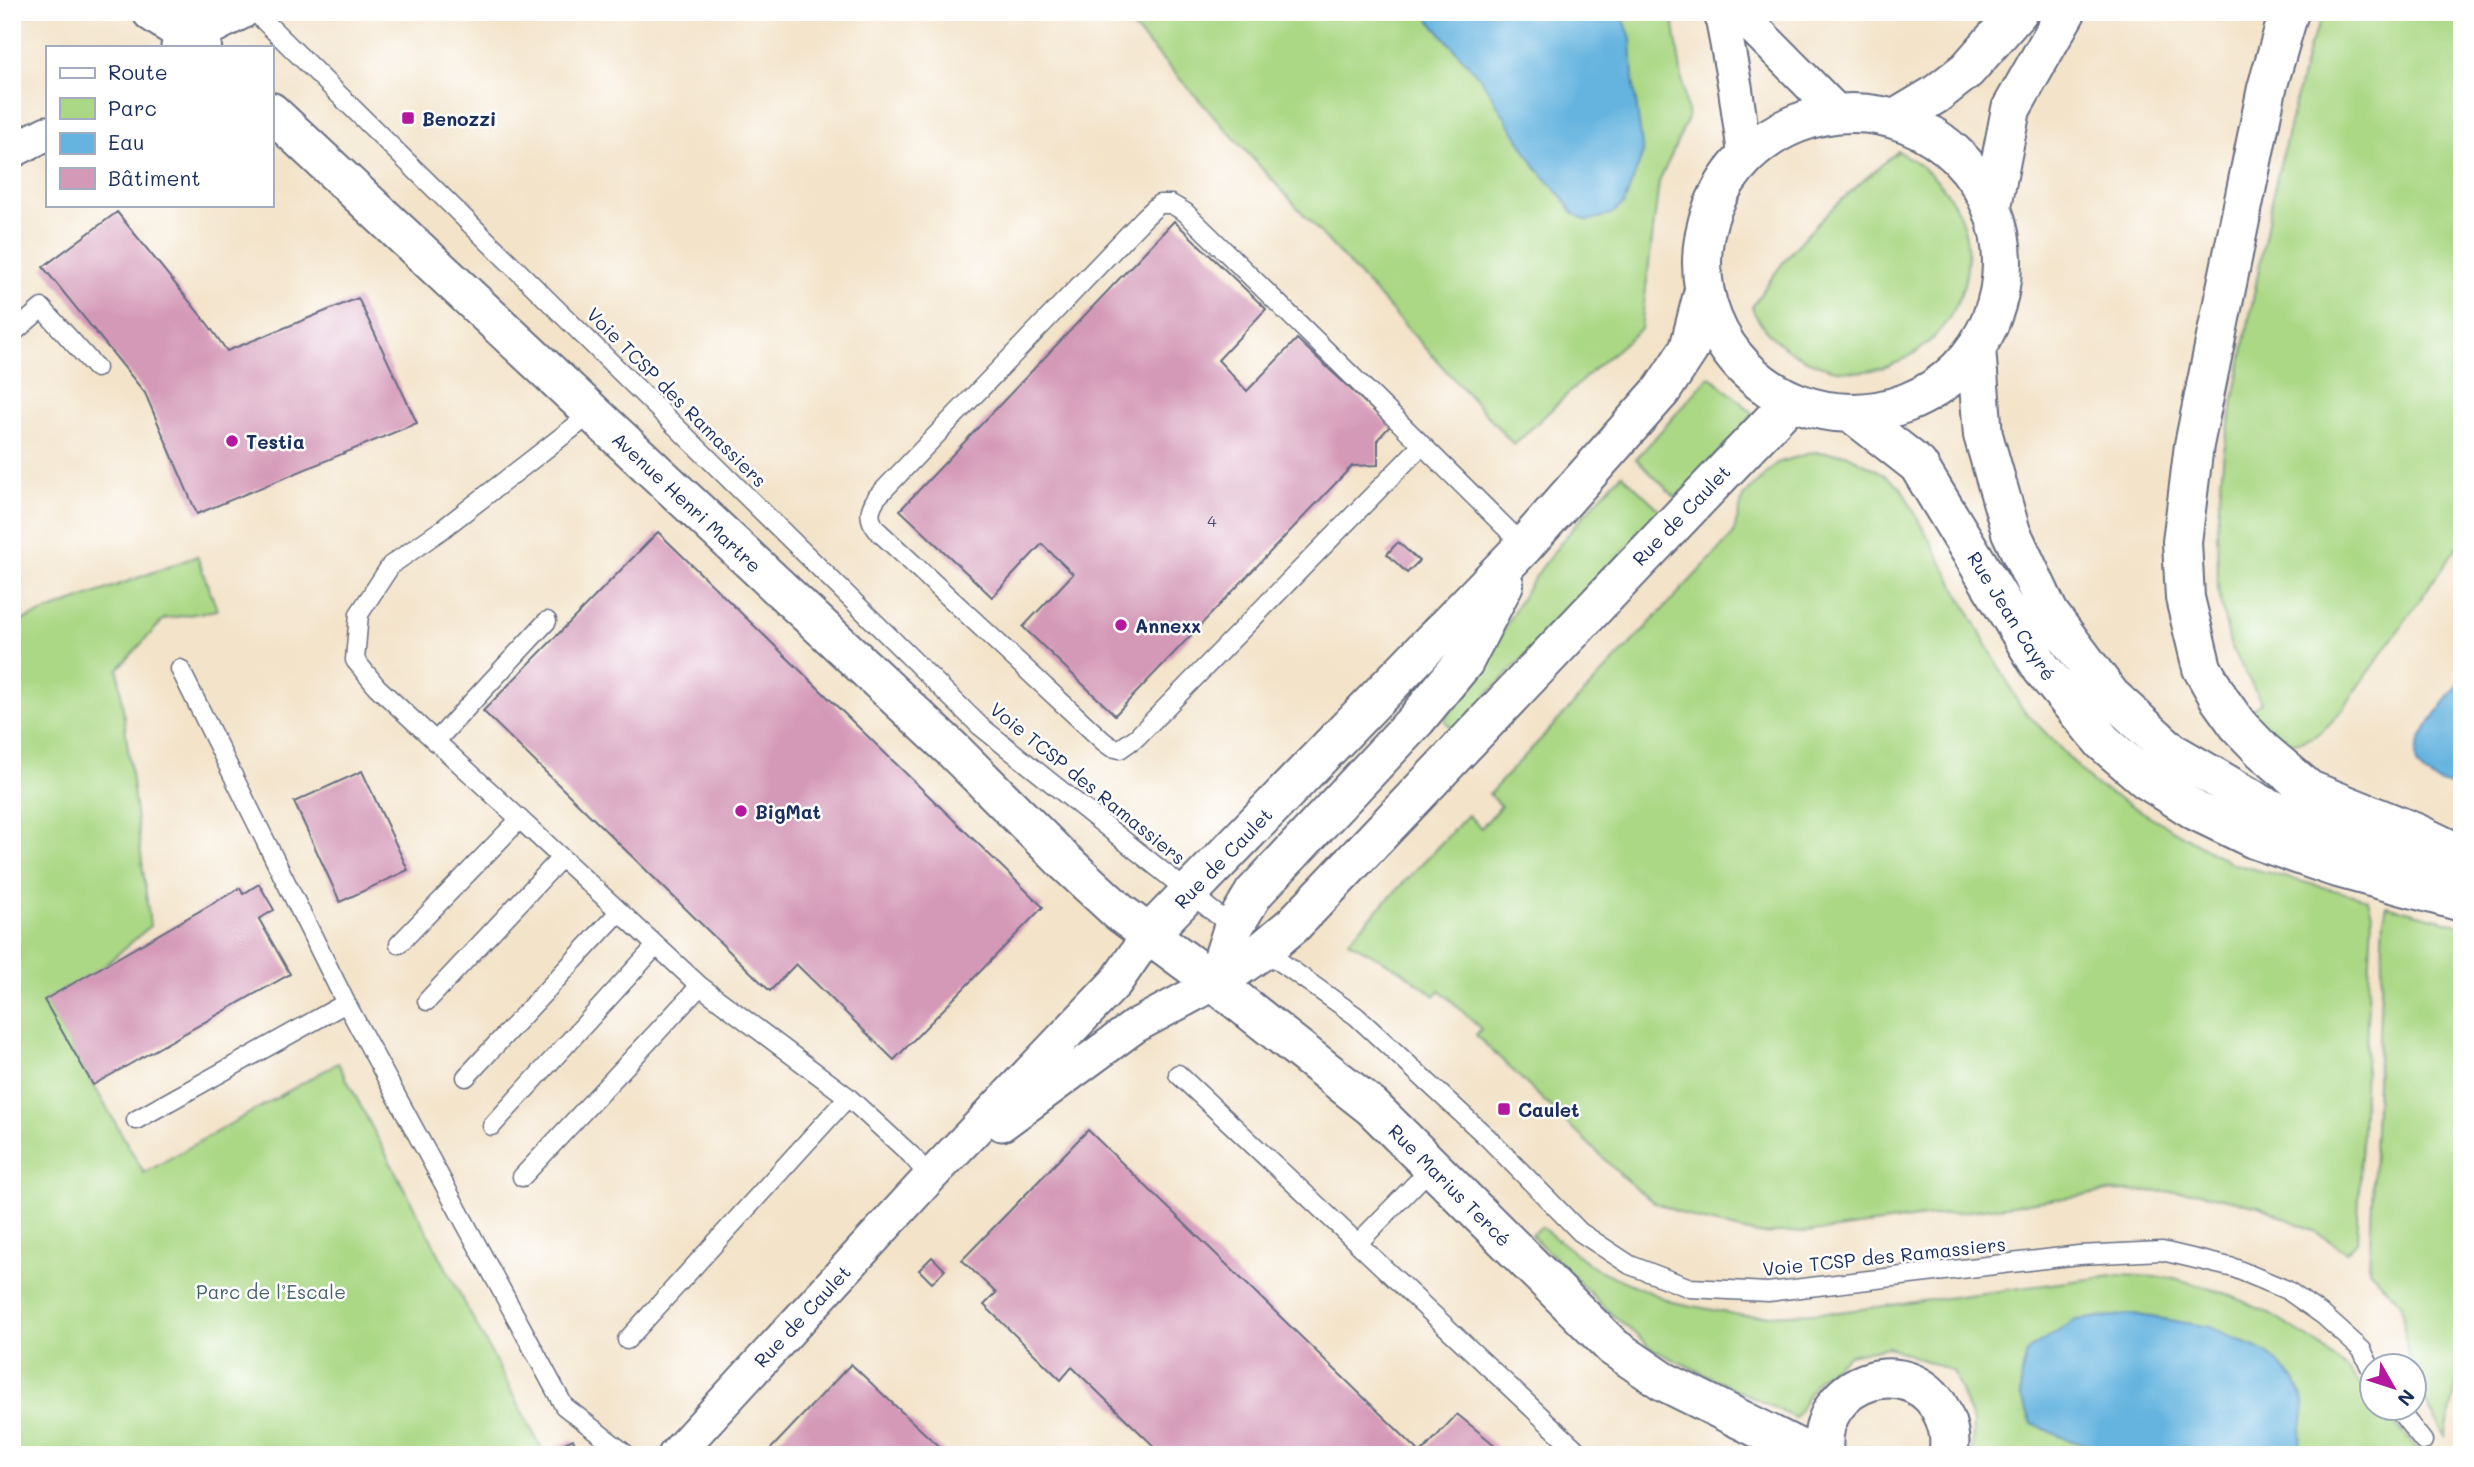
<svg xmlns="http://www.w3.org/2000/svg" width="2474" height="1467" viewBox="0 0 2474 1467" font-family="Mali,sans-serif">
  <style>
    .green { fill: #abd885; stroke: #638472; stroke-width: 2 }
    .water { fill: #65b4df; stroke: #40729e; stroke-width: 2 }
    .building { fill: #d499b7 }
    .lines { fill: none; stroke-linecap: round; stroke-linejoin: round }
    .service-casing { stroke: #676e83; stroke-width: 21 }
    .minor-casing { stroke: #676e83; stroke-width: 37 }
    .secondary-casing { stroke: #676e83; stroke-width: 42 }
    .motorway-casing { stroke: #676e83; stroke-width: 42 }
    .service { stroke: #fff; stroke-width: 18 }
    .minor { stroke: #fff; stroke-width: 33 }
    .secondary { stroke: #fff; stroke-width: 38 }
    .motorway { stroke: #fff; stroke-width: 38 }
    .poi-dot { fill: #b5179e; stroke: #fff; stroke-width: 2.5 }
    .labels { text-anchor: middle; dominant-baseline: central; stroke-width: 5; stroke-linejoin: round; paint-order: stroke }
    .number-label { font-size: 16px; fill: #494a74 }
    .poi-label { font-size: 19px; font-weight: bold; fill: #1b2f5e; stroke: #fff; text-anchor: start }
    .street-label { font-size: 19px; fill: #1b2f5e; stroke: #fff }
    .park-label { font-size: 19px; fill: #46626a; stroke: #fff }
  </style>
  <rect width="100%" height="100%" fill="#fff"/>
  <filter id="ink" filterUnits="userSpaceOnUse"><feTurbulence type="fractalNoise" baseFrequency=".0143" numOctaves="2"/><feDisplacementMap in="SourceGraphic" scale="14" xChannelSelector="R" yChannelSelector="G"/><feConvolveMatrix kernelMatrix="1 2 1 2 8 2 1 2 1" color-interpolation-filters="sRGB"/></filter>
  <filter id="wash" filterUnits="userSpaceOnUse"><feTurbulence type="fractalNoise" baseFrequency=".00686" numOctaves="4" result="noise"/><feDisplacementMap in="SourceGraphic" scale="28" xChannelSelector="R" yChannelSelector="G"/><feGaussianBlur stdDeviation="1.57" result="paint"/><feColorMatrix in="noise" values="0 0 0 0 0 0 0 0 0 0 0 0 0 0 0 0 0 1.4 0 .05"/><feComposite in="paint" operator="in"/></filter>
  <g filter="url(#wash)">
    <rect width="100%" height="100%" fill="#f3e3c9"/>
    <!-- green -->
    <path class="green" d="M 1119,12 L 1670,12 L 1673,19 L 1688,118 L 1659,182 L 1641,329 L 1595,368 L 1514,445 Z
      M 2325,12 L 2462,12 L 2462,540 L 2343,709 C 2320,735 2315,741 2280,744 L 2248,711 L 2261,702 L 2230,644 L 2218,590 L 2217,525 L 2224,451 L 2275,185 L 2309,46 Z
      M 1898,151 C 2049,235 1926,427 1799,356 C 1780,346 1759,328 1752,307 C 1793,241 1838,201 1898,151 Z
      M 1711,377 L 1754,414 L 1676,498 L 1636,459 L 1708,378 Z
      M 1814,452 L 1846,454 L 1879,471 L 1900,486 L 2021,707 L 2094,784 L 2231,863 L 2368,899 L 2372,915 L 2357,1241 L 2347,1252 L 2314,1231 L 2259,1206 L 2195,1192 L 2115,1191 L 1822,1231 L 1757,1234 L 1696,1219 L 1653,1202 L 1626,1180 L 1476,1035 L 1481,1029 L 1440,990 L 1435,996 L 1402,971 L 1348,941 L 1468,815 L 1481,828 L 1501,806 L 1489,794 L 1733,535 L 1743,497 L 1777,463 Z
      M 1622,474 L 1662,512 L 1454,730 L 1444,720 C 1460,699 1476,678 1490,655 C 1502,635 1511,613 1524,594 C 1552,550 1585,512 1622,474 Z
      M 197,556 L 217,610 L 164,619 L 118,669 L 150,926 L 103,967 L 45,1000 L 144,1173 L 338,1063 L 545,1455 L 12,1455 L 12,624 Z
      M 2387,906 L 2462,925 L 2462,1358 L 2445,1437 L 2415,1383 L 2414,1366 L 2409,1365 L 2401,1303 L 2369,1270 L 2384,919 Z
      M 1541,1227 L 1596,1269 L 1672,1302 L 1744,1316 L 1839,1312 L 2120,1275 L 2174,1278 L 2225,1293 L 2266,1312 L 2315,1342 L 2349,1371 L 2372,1398 L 2372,1408 L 2381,1408 L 2423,1455 L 1972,1455 L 1973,1423 L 1953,1371 L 1888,1347 L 1849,1355 L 1817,1380 L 1795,1418 L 1654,1350 L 1607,1310 L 1531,1235 Z"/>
    <!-- water -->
    <path class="water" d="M 1428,12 L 1621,12 L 1631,38 L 1633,79 L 1643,153 L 1624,204 L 1610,215 L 1587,221 L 1573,213 L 1561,195 L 1537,169 L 1482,80 L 1430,21 Z
      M 2462,680 L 2462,789 C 2447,785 2427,781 2418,766 C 2406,745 2449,698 2462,680 Z
      M 2134,1314 L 2210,1327 L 2268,1353 L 2295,1380 L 2305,1404 L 2299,1452 L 2297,1455 L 2126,1455 L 2069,1440 L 2032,1424 L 2020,1395 L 2022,1373 L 2027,1351 L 2076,1320 Z"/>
    <g id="blocks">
      <!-- building -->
      <path class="building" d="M 117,212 L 207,323 L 227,351 L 358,298 L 417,423 L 197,514 L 145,393 L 43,267 Z
        M 1174,221 L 1266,309 L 1218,360 L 1247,391 L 1297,339 L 1390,426 L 1378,439 L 1378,465 L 1352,466 L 1115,715 L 1023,627 L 1073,574 L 1042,544 L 992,597 L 900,510 Z
        M 658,532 L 1043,907 L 894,1060 L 796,964 L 770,991 L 483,711 Z
        M 1398,542 L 1419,561 L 1407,573 L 1387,554 Z
        M 362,771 L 408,870 L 340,902 L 294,802 Z
        M 259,884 L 274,910 L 259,919 L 290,974 L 93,1085 L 44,1000 L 240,888 L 243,894 Z
        M 1088,1130 L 1421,1453 L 1457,1414 L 1496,1446 L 1487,1455 L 1163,1455 L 1072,1367 L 1061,1380 L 984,1305 L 996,1293 L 962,1260 Z
        M 932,1257 L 945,1270 L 932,1283 L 919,1270 Z
        M 851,1364 L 890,1401 L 948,1455 L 765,1455 Z
        M 573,1439 L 579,1455 L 560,1455 L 556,1447 Z"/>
    </g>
  </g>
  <g filter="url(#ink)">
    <use href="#blocks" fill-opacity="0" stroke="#676e83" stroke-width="2"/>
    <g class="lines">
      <!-- service casing -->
      <g class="service-casing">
        <path id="service" d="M 255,12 L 980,726 L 1235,929
          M 12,334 L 42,308 L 96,368
          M 592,413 L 444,528 L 391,565 L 359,614 L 355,660 L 377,687 L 700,986 L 848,1097 L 911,1155 L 930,1177
          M 1422,445 L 1137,737 L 1120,749 L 1111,747 L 1103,741 L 878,531 C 868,519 868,511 877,497 L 1145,217 L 1159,204 L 1171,204 L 1185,212 C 1298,323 1412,434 1524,546
          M 180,669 L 346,1003 L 564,1406 L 627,1455
          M 435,742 L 547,621
          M 399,944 L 520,819
          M 1261,948 L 1356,1016 L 1488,1138 L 1580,1232 L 1630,1265 L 1690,1288 L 1768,1292 L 2079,1255 L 2162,1251 L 2234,1268 L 2287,1290 L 2324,1316 L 2362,1350 L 2372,1371
          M 427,1001 L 561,858
          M 1178,1074 L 1582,1455
          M 466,1077 L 619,912
          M 136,1120 L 346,1003
          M 492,1126 L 656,946
          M 522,1177 L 700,986
          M 1359,1242 L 1432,1167
          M 627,1340 L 848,1097
          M 2397,1408 L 2423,1441"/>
      </g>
      <!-- minor casing -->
      <g class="minor-casing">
        <path id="minor" d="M 1721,12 L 1735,86 L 1745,157
          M 1738,12 L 1838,113
          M 178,47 L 191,38 L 242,12
          M 12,151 L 47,133
          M 1002,1124 L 1135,1026 L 1215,983
          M 675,1455 L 930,1177 L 1116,982 L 1149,934"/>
      </g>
      <!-- secondary casing -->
      <g class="secondary-casing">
        <path id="secondary" d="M 152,12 L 191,38 L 202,47
          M 271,112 L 955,752 L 1064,861 L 1119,912 L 1215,983 L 1372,1107 L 1613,1347 L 1663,1381 L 1812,1455
          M1702 263a150 150 0 1 1 300 0a150 150 0 1 1-300 0Z
          M 1895,119 L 1935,95 L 1967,70 L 2018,12
          M 1992,206 L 2011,109 L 2066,12
          M 1976,348 L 1983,435 L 2011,532 L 2049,613 L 2111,696 L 2173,753 L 2266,807 L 2351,837 L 2462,868
          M 1853,414 L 1918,465 L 2042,669 L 2103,742 L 2147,780 L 2196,811 L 2254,839 L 2334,867 L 2462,902
          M 1149,934 L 1524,546 L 1662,390 L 1689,349 L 1704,290
          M 1215,983 L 1263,950 L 1293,925 L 1791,401
          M 1215,983 L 1233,928 L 1254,893 L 1416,720 L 1464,662 L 1504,584
          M 1824,1455 C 1814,1377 1917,1349 1944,1417 C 1949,1429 1951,1442 1948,1455"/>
      </g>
      <!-- motorway casing -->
      <g class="motorway-casing">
        <path id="motorway" d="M 2289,12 L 2267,88 L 2194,445 L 2182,542 L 2185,598 L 2202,668 L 2220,700 L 2238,725 L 2263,751 L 2309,790 L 2416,833 L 2462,855"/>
      </g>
      <!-- service -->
      <use href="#service" class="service"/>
      <!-- minor -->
      <use href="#minor" class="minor"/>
      <!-- secondary -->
      <use href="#secondary" class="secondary"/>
      <!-- motorway -->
      <use href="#motorway" class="motorway"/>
    </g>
  </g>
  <!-- markers -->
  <g class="poi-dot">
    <rect x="401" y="111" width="14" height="14" rx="3.5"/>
    <circle cx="232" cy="441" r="7"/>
    <circle cx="1121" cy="625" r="7"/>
    <circle cx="741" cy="811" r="7"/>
    <rect x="1497" y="1102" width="14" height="14" rx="3.5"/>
  </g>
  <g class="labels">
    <!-- number labels -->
    <g class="number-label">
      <text x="1212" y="520">4</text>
    </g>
    <!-- poi labels -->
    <g class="poi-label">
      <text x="422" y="118">Benozzi</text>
      <text x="246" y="441">Testia</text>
      <text x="1135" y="625">Annexx</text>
      <text x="755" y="811">BigMat</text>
      <text x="1518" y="1109">Caulet</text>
    </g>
    <!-- street labels -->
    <g class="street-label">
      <text transform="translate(677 397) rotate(45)">Voie TCSP des Ramassiers</text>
      <text transform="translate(687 502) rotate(43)">Avenue Henri Martre</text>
      <text transform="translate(1681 515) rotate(-46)">Rue de Caulet</text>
      <text transform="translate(2012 616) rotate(58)">Rue Jean Cayré</text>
      <text transform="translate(1088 783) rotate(39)">Voie TCSP des Ramassiers</text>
      <text transform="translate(1223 858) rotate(-46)">Rue de Caulet</text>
      <text transform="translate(1450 1185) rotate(45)">Rue Marius Tercé</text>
      <text transform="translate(1884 1256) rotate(-6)">Voie TCSP des Ramassiers</text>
      <text transform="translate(802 1316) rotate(-47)">Rue de Caulet</text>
    </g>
    <!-- park labels -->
    <g class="park-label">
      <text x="271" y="1291">Parc de l’Escale</text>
    </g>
  </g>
  <!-- margin -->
  <rect width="2474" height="1467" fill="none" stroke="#fff" stroke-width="42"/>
  <!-- legend -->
  <rect x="46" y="46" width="228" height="161" fill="#ffffff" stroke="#a4acbf" stroke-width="2"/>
  <rect x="60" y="68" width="35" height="10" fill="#ffffff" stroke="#a4acbf" stroke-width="2"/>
  <text x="108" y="80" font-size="21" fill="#1b2f5e">Route</text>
  <rect x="60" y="98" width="35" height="21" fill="#abd885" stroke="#a4acbf" stroke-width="2"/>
  <text x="108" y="116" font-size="21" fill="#1b2f5e">Parc</text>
  <rect x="60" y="133" width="35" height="21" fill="#65b4df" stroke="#a4acbf" stroke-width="2"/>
  <text x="108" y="150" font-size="21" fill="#1b2f5e">Eau</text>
  <rect x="60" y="168" width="35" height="21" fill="#d499b7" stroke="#a4acbf" stroke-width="2"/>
  <text x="108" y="186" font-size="21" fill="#1b2f5e">Bâtiment</text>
  <!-- north arrow -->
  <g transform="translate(2393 1387) rotate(129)"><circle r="33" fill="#ffffff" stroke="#a4acbf" stroke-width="2"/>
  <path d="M0-5L12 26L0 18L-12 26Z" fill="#b5179e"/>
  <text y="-10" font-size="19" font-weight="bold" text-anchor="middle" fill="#1b2f5e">N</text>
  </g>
</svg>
